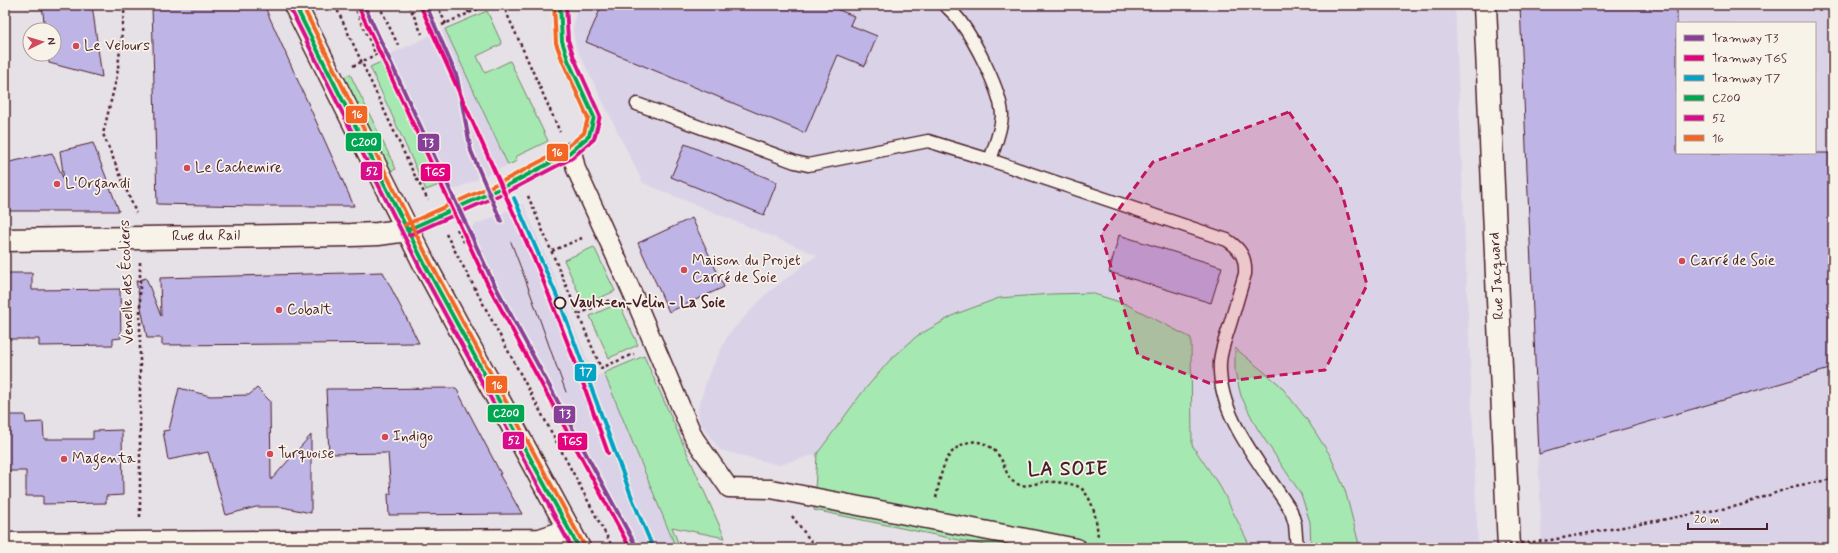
<svg xmlns="http://www.w3.org/2000/svg" width="1838" height="553" viewBox="0 0 1838 553" font-family="Mynerve,sans-serif">
  <style>
    .built { fill: #dad3e7; fill-rule: evenodd }
    .green { fill: #a6e8b1; stroke: #78846e }
    .building { fill: #bfb4e6; stroke: #4a1f2b }
    .lines { fill: none; stroke-linecap: round; stroke-linejoin: round }
    .service-casing { stroke: #4a1f2b; stroke-width: 15 }
    .pedestrian-casing { stroke: #4a1f2b; stroke-width: 21 }
    .minor-casing { stroke: #4a1f2b; stroke-width: 25 }
    .path { stroke: #4a1f2b; stroke-width: 2.5; stroke-dasharray: 3 3; stroke-linecap: butt }
    .service { stroke: #f7f3e8; stroke-width: 12 }
    .pedestrian { stroke: #f7f3e8; stroke-width: 18 }
    .minor { stroke: #f7f3e8; stroke-width: 22 }
    .tram { stroke: #4a1f2b; stroke-width: 1 }
    .path-bridge { stroke: #4a1f2b; stroke-width: 2.5; stroke-dasharray: 3 3; stroke-linecap: butt }
    .bus-1-casing { stroke: #f7f3e8; stroke-width: 7 }
    .bus-2-casing { stroke: #f7f3e8; stroke-width: 7 }
    .bus-3-casing { stroke: #f7f3e8; stroke-width: 7 }
    .bus-1 { stroke: #00a651; stroke-width: 4 }
    .bus-2 { stroke: #d80d8c; stroke-width: 4 }
    .bus-3 { stroke: #f26522; stroke-width: 4 }
    .tram-1-casing { stroke: #f7f3e8; stroke-width: 7 }
    .tram-2-casing { stroke: #f7f3e8; stroke-width: 7 }
    .tram-3-casing { stroke: #f7f3e8; stroke-width: 7 }
    .tram-1 { stroke: #873f98; stroke-width: 4 }
    .tram-2 { stroke: #e5007d; stroke-width: 4 }
    .tram-3 { stroke: #04a2c6; stroke-width: 4 }
    .marked { fill: #c2185b; fill-opacity: 0.2; stroke: #c2185b; stroke-width: 3; stroke-dasharray: 8 5; stroke-linejoin: round }
    .poi-dot { fill: #d1495b; stroke: #f7f3e8; stroke-width: 1.5 }
    .stop-dot { fill: #f7f3e8; stroke: #4a1f2b; stroke-width: 2 }
    .labels { text-anchor: middle; dominant-baseline: central; stroke-width: 3.5; stroke-linejoin: round; paint-order: stroke }
    .poi-label { font-size: 15px; fill: #4a1f2b; stroke: #f7f3e8; text-anchor: start }
    .street-label { font-size: 15px; fill: #4a1f2b; stroke: #f7f3e8 }
    .stop-label { font-size: 15px; font-weight: bold; fill: #4a1f2b; stroke: #f7f3e8; text-anchor: start }
    .district-label { font-size: 19px; font-weight: bold; letter-spacing: 1px; fill: #4a1f2b; stroke: #f7f3e8 }
    .line-badge { stroke: #f7f3e8; stroke-width: 1.5 }
    .badge-label { font-size: 11px; text-anchor: middle; font-weight: bold; fill: #fff }
  </style>
  <rect width="100%" height="100%" fill="#e6e0e7"/>
  <filter id="ink" filterUnits="userSpaceOnUse"><feTurbulence type="fractalNoise" baseFrequency=".025" numOctaves="2"/><feDisplacementMap in="SourceGraphic" scale="8" xChannelSelector="R" yChannelSelector="G"/><feConvolveMatrix kernelMatrix="1 2 1 2 8 2 1 2 1" color-interpolation-filters="sRGB"/></filter>
  <g filter="url(#ink)">
    <!-- built -->
    <path class="built" d="M 577,5 L 1455,5 L 1478,548 L 1251,548 L 1221,488 L 1192,445 L 1191,338 L 889,361 L 861,394 L 817,454 L 779,465 L 720,450 L 700,423 L 698,409 L 708,376 L 728,335 L 765,295 L 817,255 L 643,183 L 576,47 L 573,29 Z
      M 1520,5 L 1833,5 L 1833,548 L 1542,548 ZM 1677,23 L 1815,23 L 1815,153 L 1677,153 Z
      M 445,29 L 508,165 L 443,195 L 439,185 L 426,190 L 370,67 L 383,61 L 382,58 Z
      M 523,204 L 554,275 L 594,377 L 604,373 L 676,548 L 628,548 L 583,459 L 467,251 L 470,248 L 461,231 Z"/>
    <!-- green -->
    <path class="green" d="M 487,11 L 502,44 L 477,56 L 485,73 L 510,61 L 548,141 L 515,157 L 517,161 L 508,165 L 445,29 Z
      M 383,61 L 439,185 L 426,190 L 370,67 Z
      M 350,74 L 396,169 L 389,172 L 344,77 Z
      M 594,247 L 615,291 L 584,305 L 564,260 Z
      M 1091,293 L 1126,304 L 1191,338 L 1192,445 L 1221,488 L 1251,548 L 998,548 L 814,510 L 817,454 L 861,394 L 889,361 L 917,336 L 956,314 L 999,298 L 1051,294 Z
      M 619,303 L 638,345 L 609,358 L 590,316 Z
      M 1235,348 L 1280,385 L 1308,421 L 1330,455 L 1345,490 L 1360,548 L 1311,548 L 1310,522 L 1301,494 L 1257,428 L 1241,396 L 1235,371 Z
      M 644,356 L 725,538 L 672,527 L 680,548 L 676,548 L 604,373 Z"/>
    <!-- building -->
    <path class="building" d="M 42,5 L 92,5 L 102,77 L 49,63 L 48,54 L 54,54 L 54,30 L 45,30 Z
      M 152,5 L 264,5 L 354,206 L 254,206 L 157,204 Z
      M 602,5 L 826,5 L 854,16 L 850,25 L 877,36 L 865,66 L 838,55 L 805,133 L 586,42 Z
      M 1520,5 L 1677,5 L 1677,153 L 1833,153 L 1833,368 L 1539,454 Z
      M 93,143 L 119,211 L 5,211 L 5,163 L 52,153 L 64,180 L 60,151 Z
      M 685,144 L 777,182 L 764,215 L 671,177 Z
      M 692,218 L 724,287 L 669,312 L 638,243 Z
      M 1119,235 L 1222,267 L 1211,303 L 1109,272 Z
      M 383,272 L 419,343 L 162,345 L 162,338 L 147,338 L 136,281 L 146,278 L 161,316 L 160,278 Z
      M 5,273 L 32,273 L 32,290 L 120,289 L 121,338 L 113,339 L 113,345 L 39,346 L 39,339 L 5,339 Z
      M 179,388 L 210,396 L 249,395 L 257,388 L 270,401 L 271,480 L 311,435 L 311,513 L 282,507 L 256,507 L 226,515 L 208,452 L 168,460 L 163,431 L 169,430 Z
      M 456,388 L 501,474 L 499,474 L 522,514 L 389,515 L 388,494 L 391,494 L 388,453 L 329,454 L 326,389 Z
      M 5,415 L 25,415 L 26,423 L 43,422 L 44,439 L 93,439 L 93,431 L 122,430 L 123,495 L 106,496 L 106,503 L 43,504 L 43,496 L 26,496 L 26,471 L 5,471 Z"/>
    <g class="lines">
      <!-- service casing -->
      <g class="service-casing">
        <path id="service" d="M 945,5 C 950,10 956,15 960,21 C 974,40 1002,92 1002,116 C 1001,131 995,145 990,160 L 1227,240 C 1241,249 1246,258 1245,274 C 1240,290 1236,305 1231,321 C 1227,335 1221,348 1220,362 C 1217,417 1263,466 1291,511 L 1295,524 L 1297,548
          M 637,104 L 795,162 L 808,165 L 928,141 L 990,160
          M 407,230 L 508,185 L 569,153 L 589,136 L 594,117 L 568,60 L 562,41 L 560,5"/>
      </g>
      <!-- pedestrian casing -->
      <g class="pedestrian-casing">
        <path id="pedestrian" d="M 572,151 L 576,169 L 631,290 L 694,438 L 729,488 L 771,489 L 1077,548"/>
      </g>
      <!-- minor casing -->
      <g class="minor-casing">
        <path id="minor" d="M 295,5 L 424,263 L 579,548
          M 1485,5 L 1509,548
          M 5,240 L 351,235 L 378,234 L 407,230
          M 5,544 L 540,540 L 570,530"/>
      </g>
      <!-- path -->
      <path class="path" d="M 125,5 L 117,76 L 103,134 L 136,213
        M 335,5 L 413,172 L 428,200
        M 354,5 L 376,55
        M 379,5 L 398,45
        M 409,5 L 422,34
        M 437,5 L 446,24
        M 465,5 L 469,13
        M 503,5 L 560,132
        M 442,25 L 487,5
        M 353,66 L 379,53
        M 528,196 L 601,368 L 634,354
        M 457,229 L 465,244
        M 446,234 L 613,548
        M 552,251 L 582,238
        M 140,262 L 140,519
        M 579,314 L 610,300
        M 936,498 C 941,476 942,452 966,443 C 980,438 994,447 1001,459 C 1007,469 1006,481 1020,485 C 1026,487 1037,483 1044,482 C 1052,481 1076,483 1082,489 C 1094,501 1097,522 1098,538
        M 792,516 L 816,548"/>
      <!-- service -->
      <use href="#service" class="service"/>
      <!-- pedestrian -->
      <use href="#pedestrian" class="pedestrian"/>
      <!-- minor -->
      <use href="#minor" class="minor"/>
      <!-- tram -->
      <path class="tram" d="M 511,242 C 531,292 547,342 566,392"/>
      <!-- path-bridge -->
      <path class="path-bridge" d="M 1479,548 L 1551,540 L 1738,506 L 1795,486 L 1833,479"/>
      <!-- bus-1 casing -->
      <g class="bus-1-casing">
        <path id="bus-1" d="M 295,5 L 424,263 L 579,548
          M 407,230 L 508,185 L 569,153 L 589,136 L 594,117 L 568,60 L 562,41 L 560,5"/>
      </g>
      <!-- bus-2 casing -->
      <g class="bus-2-casing">
        <path id="bus-2" d="M 290,8 L 419,266 L 572,548
          M 409,235 L 511,190 L 572,158 L 594,139 L 600,116 L 574,58 L 568,40 L 566,5"/>
      </g>
      <!-- bus-3 casing -->
      <g class="bus-3-casing">
        <path id="bus-3" d="M 302,5 L 429,260 L 584,545
          M 405,225 L 505,180 L 566,148 L 584,133 L 588,118 L 563,62 L 556,43 L 554,5"/>
      </g>
      <!-- bus-1 -->
      <use href="#bus-1" class="bus-1"/>
      <!-- bus-2 -->
      <use href="#bus-2" class="bus-2"/>
      <!-- bus-3 -->
      <use href="#bus-3" class="bus-3"/>
      <!-- tram-1 casing -->
      <g class="tram-1-casing">
        <path id="tram-1" d="M 364,5 L 492,280 L 637,548
          M 426,5 L 457,77 L 471,151 L 501,221"/>
      </g>
      <!-- tram-2 casing -->
      <g class="tram-2-casing">
        <path id="tram-2" d="M 421,7 L 539,270 L 579,372 L 608,453
          M 359,8 L 487,283 L 630,548"/>
      </g>
      <!-- tram-3 casing -->
      <g class="tram-3-casing">
        <path id="tram-3" d="M 514,198 L 560,303 L 632,498 L 653,548"/>
      </g>
      <!-- tram-1 -->
      <use href="#tram-1" class="tram-1"/>
      <!-- tram-2 -->
      <use href="#tram-2" class="tram-2"/>
      <!-- tram-3 -->
      <use href="#tram-3" class="tram-3"/>
    </g>
  </g>
  <!-- marked area -->
  <path class="marked" d="M 1289,112 L 1340,186 L 1367,285 L 1325,370 L 1209,383 L 1138,355 L 1101,234 L 1153,162 Z"/>
  <!-- markers -->
  <g class="poi-dot">
    <circle cx="76" cy="46" r="4"/>
    <circle cx="187" cy="168" r="4"/>
    <circle cx="57" cy="184" r="4"/>
    <circle cx="1682" cy="261" r="4"/>
    <circle cx="684" cy="270" r="4"/>
    <circle cx="279" cy="310" r="4"/>
    <circle cx="385" cy="437" r="4"/>
    <circle cx="270" cy="454" r="4"/>
    <circle cx="64" cy="459" r="4"/>
  </g>
  <circle class="stop-dot" cx="560" cy="303" r="5.5"/>
  <g class="labels">
    <!-- poi labels -->
    <g class="poi-label">
      <text x="84" y="46">Le Velours</text>
      <text x="195" y="168">Le Cachemire</text>
      <text x="65" y="184">L'Organdi</text>
      <text x="692" y="261">Maison du Projet<tspan x="692" dy="17">Carré de Soie</tspan></text>
      <text x="1690" y="261">Carré de Soie</text>
      <text x="287" y="310">Cobalt</text>
      <text x="393" y="437">Indigo</text>
      <text x="278" y="454">Turquoise</text>
      <text x="72" y="459">Magenta</text>
    </g>
    <!-- street labels -->
    <g class="street-label">
      <text transform="translate(206 236) rotate(-1)">Rue du Rail</text>
      <text transform="translate(1497 276) rotate(-93)">Rue Jacquard</text>
      <text transform="translate(127 282) rotate(-92)">Venelle des Écoliers</text>
    </g>
    <!-- stop labels -->
    <g class="stop-label">
      <text x="570" y="303">Vaulx-en-Velin - La Soie</text>
    </g>
    <!-- district labels -->
    <g class="district-label">
      <text x="1068" y="469">LA SOIE</text>
    </g>
  </g>
  <g class="line-badge">
    <rect x="345" y="105" width="23" height="19" rx="4" fill="#f26522"/>
    <rect x="345" y="132" width="37" height="20" rx="4" fill="#00a651"/>
    <rect x="417" y="133" width="23" height="19" rx="4" fill="#873f98"/>
    <rect x="546" y="143" width="23" height="19" rx="4" fill="#f26522"/>
    <rect x="360" y="161" width="23" height="20" rx="4" fill="#d80d8c"/>
    <rect x="420" y="163" width="31" height="19" rx="4" fill="#e5007d"/>
    <rect x="574" y="363" width="23" height="19" rx="4" fill="#04a2c6"/>
    <rect x="485" y="375" width="23" height="19" rx="4" fill="#f26522"/>
    <rect x="487" y="404" width="38" height="19" rx="4" fill="#00a651"/>
    <rect x="553" y="405" width="23" height="19" rx="4" fill="#873f98"/>
    <rect x="502" y="431" width="23" height="19" rx="4" fill="#d80d8c"/>
    <rect x="557" y="432" width="31" height="19" rx="4" fill="#e5007d"/>
  </g>
  <g class="badge-label">
    <text x="357" y="118">16</text>
    <text x="364" y="146">C200</text>
    <text x="428" y="147">T3</text>
    <text x="557" y="156">16</text>
    <text x="372" y="175">52</text>
    <text x="435" y="176">TGS</text>
    <text x="586" y="376">T7</text>
    <text x="497" y="389">16</text>
    <text x="506" y="417">C200</text>
    <text x="565" y="418">T3</text>
    <text x="514" y="444">52</text>
    <text x="572" y="445">TGS</text>
  </g>
  <!-- margin -->
  <rect width="1838" height="553" fill="none" stroke="#f7f3e8" stroke-width="20"/>
  <rect x="10" y="10" width="1818" height="533" fill="none" stroke="#4a1f2b" stroke-width="1.5" filter="url(#ink)"/>
  <!-- legend -->
  <rect x="1676" y="22" width="140" height="132" fill="#f7f3e8" stroke="#b29e9c"/>
  <rect x="1684" y="35" width="20" height="6" fill="#873f98" stroke="#b29e9c"/>
  <text x="1712" y="42" font-size="12" fill="#4a1f2b">Tramway T3</text>
  <rect x="1684" y="55" width="20" height="6" fill="#e5007d" stroke="#b29e9c"/>
  <text x="1712" y="62" font-size="12" fill="#4a1f2b">Tramway TGS</text>
  <rect x="1684" y="75" width="20" height="6" fill="#04a2c6" stroke="#b29e9c"/>
  <text x="1712" y="82" font-size="12" fill="#4a1f2b">Tramway T7</text>
  <rect x="1684" y="95" width="20" height="6" fill="#00a651" stroke="#b29e9c"/>
  <text x="1712" y="102" font-size="12" fill="#4a1f2b">C200</text>
  <rect x="1684" y="115" width="20" height="6" fill="#d80d8c" stroke="#b29e9c"/>
  <text x="1712" y="122" font-size="12" fill="#4a1f2b">52</text>
  <rect x="1684" y="135" width="20" height="6" fill="#f26522" stroke="#b29e9c"/>
  <text x="1712" y="142" font-size="12" fill="#4a1f2b">16</text>
  <!-- north arrow -->
  <g transform="translate(42 42) rotate(85)"><circle r="19" fill="#f7f3e8" stroke="#b29e9c"/>
  <path d="M0-3L7 15L0 10L-7 15Z" fill="#d1495b"/>
  <text y="-6" font-size="11" font-weight="bold" text-anchor="middle" fill="#4a1f2b">N</text>
  </g>
  <!-- scale -->
  <path d="M1688 523v6h79v-6" fill="none" stroke="#4a1f2b" stroke-width="2"/>
  <text x="1694" y="523" font-size="12" fill="#4a1f2b" stroke="#f7f3e8" stroke-width="3" paint-order="stroke">20 m</text>
</svg>
